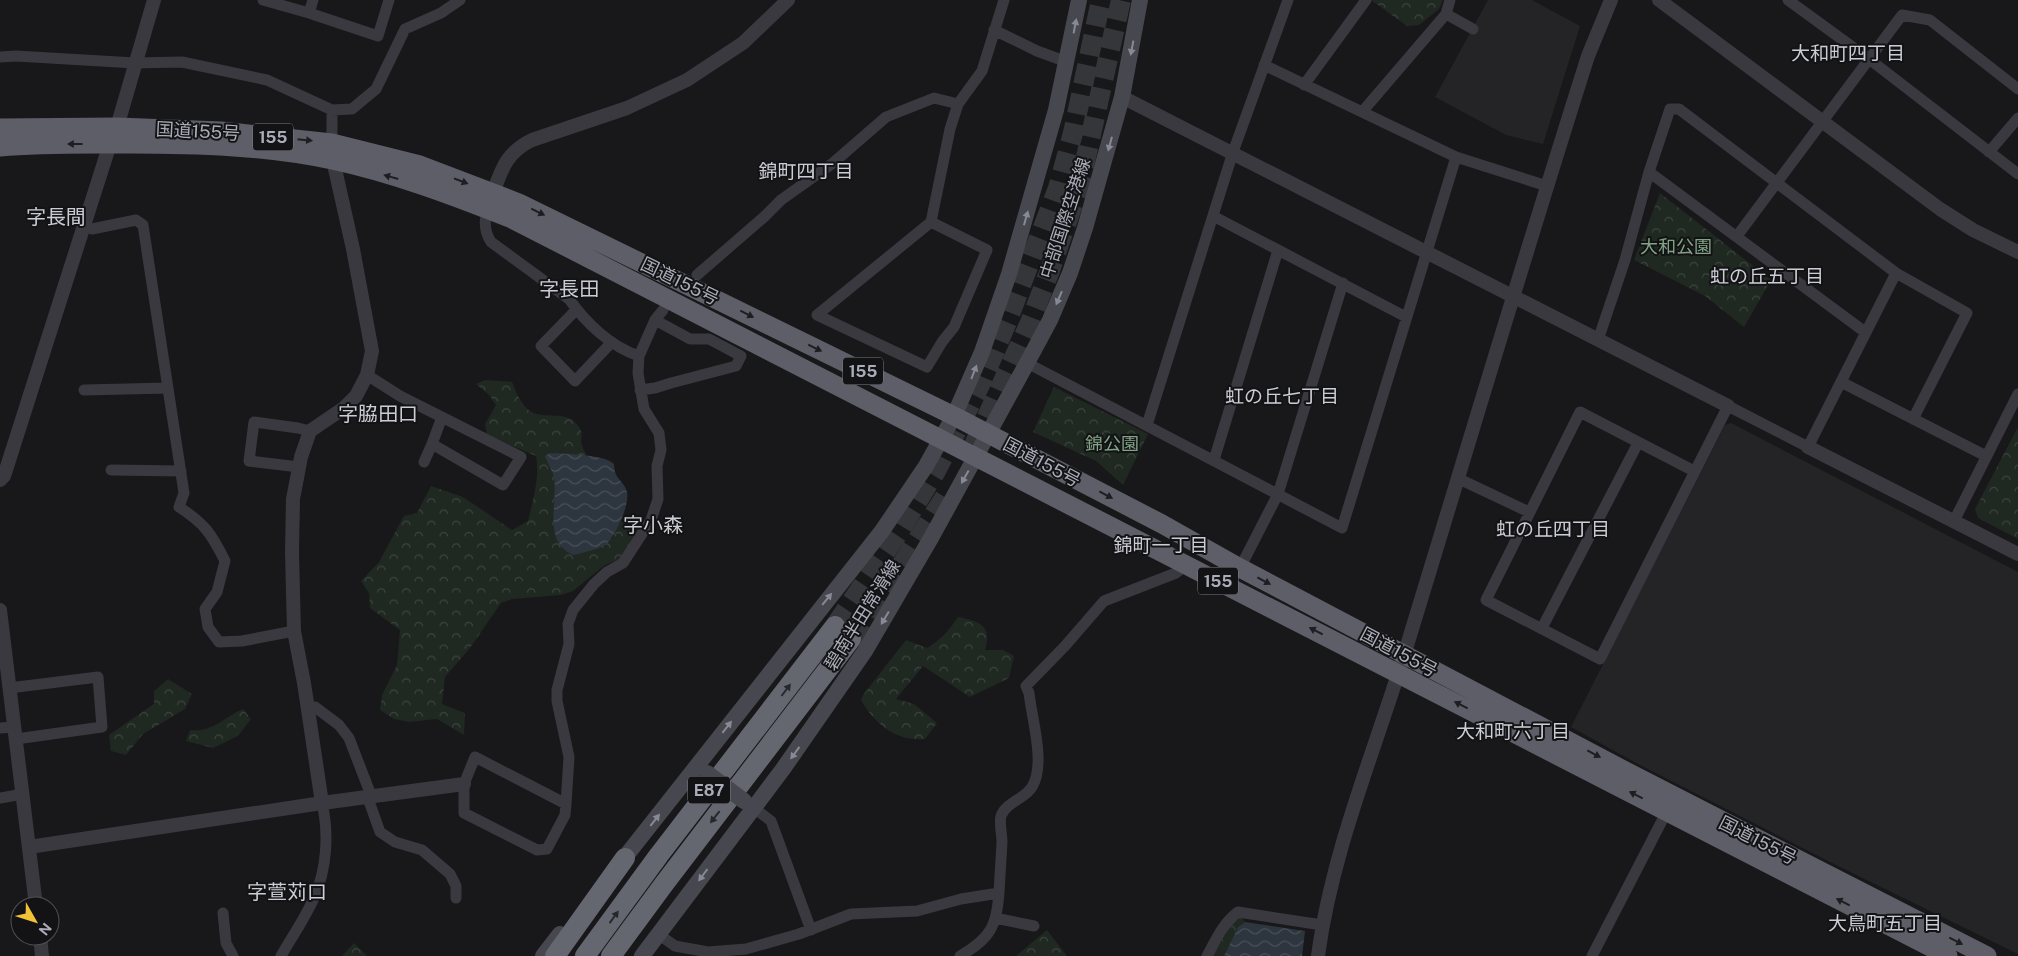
<svg xmlns="http://www.w3.org/2000/svg" width="2018" height="956" viewBox="0 0 2018 956" font-family="'Public Sans','Noto Sans JP',sans-serif">
  <style>
    .built { fill: #242427 }
    .forest { fill: url(#forest-crowns) }
    .water { fill: url(#water-waves) }
    .lines { fill: none; stroke-linecap: round; stroke-linejoin: round }
    .motorway-tunnel { stroke: #35363a; stroke-width: 20; stroke-dasharray: 20 10; stroke-linecap: butt }
    .minor { stroke: #39393f; stroke-width: 11 }
    .tertiary { stroke: #39393f; stroke-width: 14 }
    .secondary { stroke: #47484f; stroke-width: 16 }
    .trunk { stroke: #5d5e67; stroke-width: 19 }
    .motorway { stroke: #656770; stroke-width: 20 }
    .secondary-bridge { stroke: #47484f; stroke-width: 16 }
    .oneway { fill: #878a94 }
    .oneway2 { fill: #1e1d21 }
    .oneway3 { fill: #28272c }
    .labels { text-anchor: middle; dominant-baseline: central; stroke-width: 4; stroke-linejoin: round; paint-order: stroke }
    .shield { fill: #131215; stroke: #7d7e88; stroke-width: 1 }
    .shield-label { font-size: 16px; font-weight: bold; fill: #aaadb9 }
    .street-label { font-size: 18px; fill: #aaadb9; stroke: #131215 }
    .park-label { font-size: 18px; fill: #81a486; stroke: #131215 }
    .neighbourhood-label { font-size: 19px; fill: #cbcdd5; stroke: #131215 }
    .quarter-label { font-size: 20px; fill: #cbcdd5; stroke: #131215 }
  </style>
  <defs>
    <pattern id="forest-crowns" width="20" height="18" patternUnits="userSpaceOnUse" patternTransform="scale(1.25)"><rect width="20" height="18" fill="#1f2821"/><path d="M2 6a3 3 0 1 1 6 0M12 15a3 3 0 1 1 6 0" fill="none" stroke="#3d443f"/></pattern>
    <pattern id="water-waves" width="16" height="10" patternUnits="userSpaceOnUse" patternTransform="scale(1.25)"><rect width="16" height="10" fill="#2d353e"/><path d="M0 5q4-4 8 0t8 0" fill="none" stroke="#495058"/></pattern>
  </defs>
  <rect width="100%" height="100%" fill="#18181a"/>
  <!-- built -->
  <path class="built" d="M 1488,0 L 1532,0 L 1580,26 L 1543,144 L 1506,135 L 1435,97 Z
    M 1731,423 L 2018,572 L 2018,954 L 1834,864 L 1638,764 L 1571,727 L 1725,425 Z"/>
  <!-- forest -->
  <path class="forest" d="M 1371,0 L 1443,0 L 1439,9 L 1419,25 L 1407,26 Z
    M 1660,193 L 1771,280 L 1744,327 L 1705,296 L 1634,260 Z
    M 485,380 L 512,382 C 516,392 521,405 530,411 C 545,421 567,408 579,427 C 583,433 581,436 581,442 C 582,447 585,452 587,456 L 550,453 L 546,460 L 554,475 L 555,487 L 612,539 L 621,521 L 631,520 L 639,526 L 638,537 L 620,559 L 605,565 L 573,591 L 561,595 L 512,599 L 501,603 L 470,648 L 445,677 L 442,704 L 465,713 L 464,735 L 437,719 L 409,722 L 394,719 L 380,710 L 382,695 L 397,665 L 400,630 L 370,608 L 369,593 L 361,581 L 379,562 L 404,516 L 417,513 L 431,486 L 463,497 L 512,530 L 528,521 C 533,500 540,477 536,456 L 487,435 L 485,424 L 496,405 L 489,395 L 476,384 Z
    M 1054,387 L 1148,434 L 1123,485 L 1096,461 L 1033,432 Z
    M 2018,427 L 2018,539 L 1978,518 L 1975,509 Z
    M 958,617 C 978,621 993,625 985,650 L 1003,650 L 1014,656 L 1009,678 L 970,697 L 923,666 L 896,699 L 914,704 L 937,723 L 925,739 C 896,742 874,723 861,700 L 863,695 L 906,640 L 927,648 C 941,640 949,630 958,617 Z
    M 168,679 L 192,694 L 185,709 L 143,734 L 126,755 L 111,751 L 109,735 L 154,704 L 154,691 Z
    M 243,709 L 251,719 L 238,736 L 213,748 L 186,741 L 190,730 C 213,733 224,717 243,709 Z
    M 1242,917 L 1245,922 L 1238,927 L 1224,956 L 1213,956 L 1233,921 Z
    M 1047,930 L 1067,956 L 1016,956 Z
    M 354,943 L 367,956 L 342,956 Z"/>
  <!-- water -->
  <path class="water" d="M 550,453 C 565,454 604,454 614,464 C 614,480 624,480 627,492 C 630,504 615,539 605,545 C 596,550 584,552 574,555 C 542,543 558,504 554,478 C 553,470 547,464 545,456 Z
    M 1245,922 L 1305,931 L 1302,956 L 1224,956 L 1238,927 Z"/>
  <g class="lines">
    <!-- motorway-tunnel -->
    <path class="motorway-tunnel" d="M 974,445 L 1029,325 L 1049,273 L 1080,184 L 1121,0
      M 835,626 L 897,535 L 936,471 L 982,381 L 1007,322 L 1058,188 L 1073,133 L 1101,0
      M 851,639 L 888,586 L 948,492"/>
    <!-- minor -->
    <path class="minor" d="M 263,0 L 309,13 L 313,0
      M 1788,0 L 1869,59 L 2018,174
      M 309,13 L 378,36 L 389,0
      M 1446,14 L 1473,29
      M 994,30 L 1037,51 L 1067,62
      M 0,57 L 16,56 L 135,63 L 182,62 L 267,80 L 332,110 L 352,109 L 376,89 L 405,29 L 441,13 L 460,0
      M 1264,65 L 1456,157 L 1547,186
      M 1304,85 L 1366,0
      M 332,110 L 332,143
      M 1362,112 L 1446,14 L 1450,0
      M 1989,152 L 2018,118
      M 1649,172 L 1865,332
      M 489,205 C 484,218 483,230 491,242 L 569,299 C 586,323 611,347 639,356
      M 1213,216 L 1406,317
      M 931,222 L 987,250 L 954,327 L 942,342 L 927,367 L 817,315 L 931,222 L 950,129 L 958,104 L 982,71 L 1004,0
      M 85,227 L 92,229 L 136,220 L 143,225 L 184,493 L 179,507 C 205,524 211,533 225,561 L 217,592 L 205,609 L 208,627 L 219,642 L 242,641 L 294,631
      M 1737,236 L 1902,15 L 1930,20 L 2018,89
      M 697,275 L 764,217 L 781,200 L 833,163 L 886,117 L 934,98 L 958,104
      M 576,310 L 541,346 L 575,381 L 612,342
      M 1598,340 L 1625,260 L 1649,172 L 1670,109 L 1679,109 L 1896,273 L 1967,313 L 1913,419
      M 1027,363 L 1342,528 L 1456,157
      M 367,375 L 400,396 L 521,457 L 503,485 L 432,444 L 442,417
      M 1841,382 L 1986,456
      M 84,390 L 168,388
      M 640,390 L 655,388 L 671,383 L 736,366 L 741,356 L 709,339 L 690,339 L 655,320
      M 1147,425 L 1233,152 L 1288,0
      M 1214,460 L 1278,250
      M 424,462 L 432,444
      M 299,467 L 249,461 L 254,422 L 298,428 L 310,431
      M 111,470 L 181,471
      M 1694,471 L 1580,412 L 1486,600 L 1600,659 L 1728,406 L 1808,447 L 1896,273
      M 1457,478 L 1529,512
      M 1954,521 L 2018,394
      M 1240,568 L 1278,494 L 1343,283
      M 1542,628 L 1638,443
      M 9,688 L 98,677 L 102,727 L 16,739
      M 308,707 L 315,707 L 339,725 L 349,738 L 369,790 L 370,804 L 380,832 L 395,842 L 422,850 L 450,874 L 456,886 L 456,898
      M 0,728 L 14,727
      M 0,798 L 23,794
      M 566,804 L 475,757 L 464,784 L 464,813 L 537,850 L 547,849 L 565,815 L 566,804 L 569,757 L 557,701 L 557,690 L 569,644 L 568,624 L 573,610 L 594,584 L 607,572 L 623,563 L 651,520 L 658,499 L 657,466 L 661,450 L 659,433 L 644,409 L 638,373 L 639,356 L 655,320 L 663,310
      M 754,808 L 771,821 L 811,930
      M 223,913 L 226,943 L 233,956
      M 995,918 L 1034,926
      M 658,934 L 675,946 L 708,952 L 746,949 L 799,934 L 851,914 L 917,911 L 961,899 L 999,893
      M 281,956 C 292,937 305,918 314,898 C 327,869 329,833 322,803
      M 960,956 C 990,939 997,926 999,892 C 1000,875 1001,859 1002,842 C 1002,835 999,823 1001,816 C 1006,802 1025,799 1032,787 C 1046,764 1032,720 1029,693 L 1026,686 L 1065,646 L 1104,601 L 1176,573 L 1186,565
      M 1207,956 C 1216,940 1223,923 1238,912 L 1322,925
      M 1592,956 L 1667,811"/>
    <!-- tertiary -->
    <path class="tertiary" d="M 1659,0 L 1940,209 L 1973,230 L 2018,252
      M 1122,97 L 1728,406
      M 117,127 L 154,0
      M 493,193 C 502,168 507,152 532,140 L 627,108 L 687,80 L 743,43 L 788,0
      M 1808,447 L 2018,554
      M 0,480 L 4,476 L 110,144
      M 0,610 L 36,906
      M 322,803 L 304,683 L 294,631 L 292,553 L 293,499 L 301,457 L 310,431 L 344,408 L 356,396 L 367,375 L 372,351 L 353,249 L 333,160
      M 29,847 L 322,803 L 464,784
      M 40,936 L 42,956
      M 1318,956 C 1332,851 1374,753 1405,652 C 1466,453 1525,254 1588,56 L 1611,0"/>
    <!-- secondary -->
    <path class="secondary" d="M 618,866 L 882,531 L 926,466 L 954,416 L 982,352 L 1009,274 L 1056,110 L 1079,0
      M 543,956 L 560,934
      M 642,956 L 783,769 L 865,651 L 931,538 L 1027,363 L 1050,320 L 1070,273 L 1085,228 L 1122,97 L 1140,0"/>
    <!-- trunk -->
    <path class="trunk" d="M 0,128 L 117,127 L 221,131 L 332,143 L 420,165 L 519,203 L 954,416 L 1162,524 L 1240,568 L 1633,775 L 1987,956
      M 0,147 C 43,143 86,144 129,144 C 197,144 265,146 332,160 C 393,173 454,196 512,219 L 1948,956"/>
    <!-- motorway -->
    <path class="motorway" d="M 555,956 L 625,858
      M 585,956 L 659,855 L 835,626
      M 611,956 L 664,884 L 851,639"/>
    <!-- secondary-bridge -->
    <path class="secondary-bridge" d="M 707,773 L 744,801"/>
  </g>
  <!-- one-way arrows -->
  <defs><path id="oneway-solid" d="M-6-.8H1V-3.2L6.5 0L1 3.2V.8H-6Z" transform="scale(1.25)"/></defs>
  <g class="oneway">
    <use href="#oneway-solid" transform="translate(1075 26) rotate(-79)"/>
    <use href="#oneway-solid" transform="translate(1132 48) rotate(101)"/>
    <use href="#oneway-solid" transform="translate(1110 144) rotate(105)"/>
    <use href="#oneway-solid" transform="translate(1026 218) rotate(-74)"/>
    <use href="#oneway-solid" transform="translate(1059 298) rotate(113)"/>
    <use href="#oneway-solid" transform="translate(974 372) rotate(-69)"/>
    <use href="#oneway-solid" transform="translate(965 477) rotate(119)"/>
    <use href="#oneway-solid" transform="translate(827 599) rotate(-51)"/>
    <use href="#oneway-solid" transform="translate(885 618) rotate(121)"/>
    <use href="#oneway-solid" transform="translate(727 727) rotate(-52)"/>
    <use href="#oneway-solid" transform="translate(795 753) rotate(126)"/>
    <use href="#oneway-solid" transform="translate(655 820) rotate(-52)"/>
    <use href="#oneway-solid" transform="translate(703 875) rotate(127)"/>
  </g>
  <g class="oneway2">
    <use href="#oneway-solid" transform="translate(305 140) rotate(6)"/>
    <use href="#oneway-solid" transform="translate(75 144) rotate(180)"/>
    <use href="#oneway-solid" transform="translate(391 177) rotate(-164)"/>
    <use href="#oneway-solid" transform="translate(461 181) rotate(21)"/>
    <use href="#oneway-solid" transform="translate(538 212) rotate(26)"/>
    <use href="#oneway-solid" transform="translate(747 314) rotate(27)"/>
    <use href="#oneway-solid" transform="translate(815 348) rotate(26)"/>
    <use href="#oneway-solid" transform="translate(1106 495) rotate(28)"/>
    <use href="#oneway-solid" transform="translate(1264 581) rotate(28)"/>
    <use href="#oneway-solid" transform="translate(1316 631) rotate(-153)"/>
    <use href="#oneway-solid" transform="translate(1461 705) rotate(-153)"/>
    <use href="#oneway-solid" transform="translate(1594 754) rotate(28)"/>
    <use href="#oneway-solid" transform="translate(1636 795) rotate(-153)"/>
    <use href="#oneway-solid" transform="translate(1843 902) rotate(-153)"/>
    <use href="#oneway-solid" transform="translate(1956 941) rotate(27)"/>
  </g>
  <g class="oneway3">
    <use href="#oneway-solid" transform="translate(786 690) rotate(-53)"/>
    <use href="#oneway-solid" transform="translate(715 817) rotate(128)"/>
    <use href="#oneway-solid" transform="translate(614 917) rotate(-54)"/>
  </g>
  <g class="labels">
    <!-- shield labels -->
    <g class="shield">
      <rect x="253" y="123.5" width="40" height="27" rx="4"/>
      <rect x="843" y="357.5" width="40" height="27" rx="4"/>
      <rect x="1198" y="567.5" width="40" height="27" rx="4"/>
      <rect x="688" y="776.5" width="42" height="27" rx="4"/>
    </g>
    <g class="shield-label">
      <text x="273" y="137">155</text>
      <text x="863" y="371">155</text>
      <text x="1218" y="581">155</text>
      <text x="709" y="790">E87</text>
    </g>
    <!-- street labels -->
    <g class="street-label">
      <text transform="translate(198 131) rotate(3)">国道155号</text>
      <text transform="translate(1065 218) rotate(-72)">中部国際空港線</text>
      <text transform="translate(680 281) rotate(26)">国道155号</text>
      <text transform="translate(1042 462) rotate(28)">国道155号</text>
      <text transform="translate(862 615) rotate(-58)">碧南半田常滑線</text>
      <text transform="translate(1399 652) rotate(28)">国道155号</text>
      <text transform="translate(1758 840) rotate(27)">国道155号</text>
    </g>
    <!-- park labels -->
    <g class="park-label">
      <text x="1676" y="246">大和公園</text>
      <text x="1112" y="443">錦公園</text>
    </g>
    <!-- neighbourhood labels -->
    <g class="neighbourhood-label">
      <text x="1848" y="53">大和町四丁目</text>
      <text x="806" y="171">錦町四丁目</text>
      <text x="1767" y="276">虹の丘五丁目</text>
      <text x="1282" y="396">虹の丘七丁目</text>
      <text x="1553" y="529">虹の丘四丁目</text>
      <text x="1161" y="545">錦町一丁目</text>
      <text x="1513" y="731">大和町六丁目</text>
      <text x="1885" y="923">大鳥町五丁目</text>
    </g>
    <!-- quarter labels -->
    <g class="quarter-label">
      <text x="56" y="217">字長間</text>
      <text x="569" y="289">字長田</text>
      <text x="378" y="414">字脇田口</text>
      <text x="653" y="525">字小森</text>
      <text x="287" y="892">字萱苅口</text>
    </g>
  </g>
  <!-- north arrow -->
  <g transform="translate(35 921) rotate(129)"><circle r="24" fill="#131215" stroke="#4f5057"/>
  <path d="M0-4L9 19L0 12L-9 19Z" fill="#f1c238"/>
  <text y="-8" font-size="14" font-weight="bold" text-anchor="middle" fill="#aaadb9">N</text>
  </g>
</svg>
